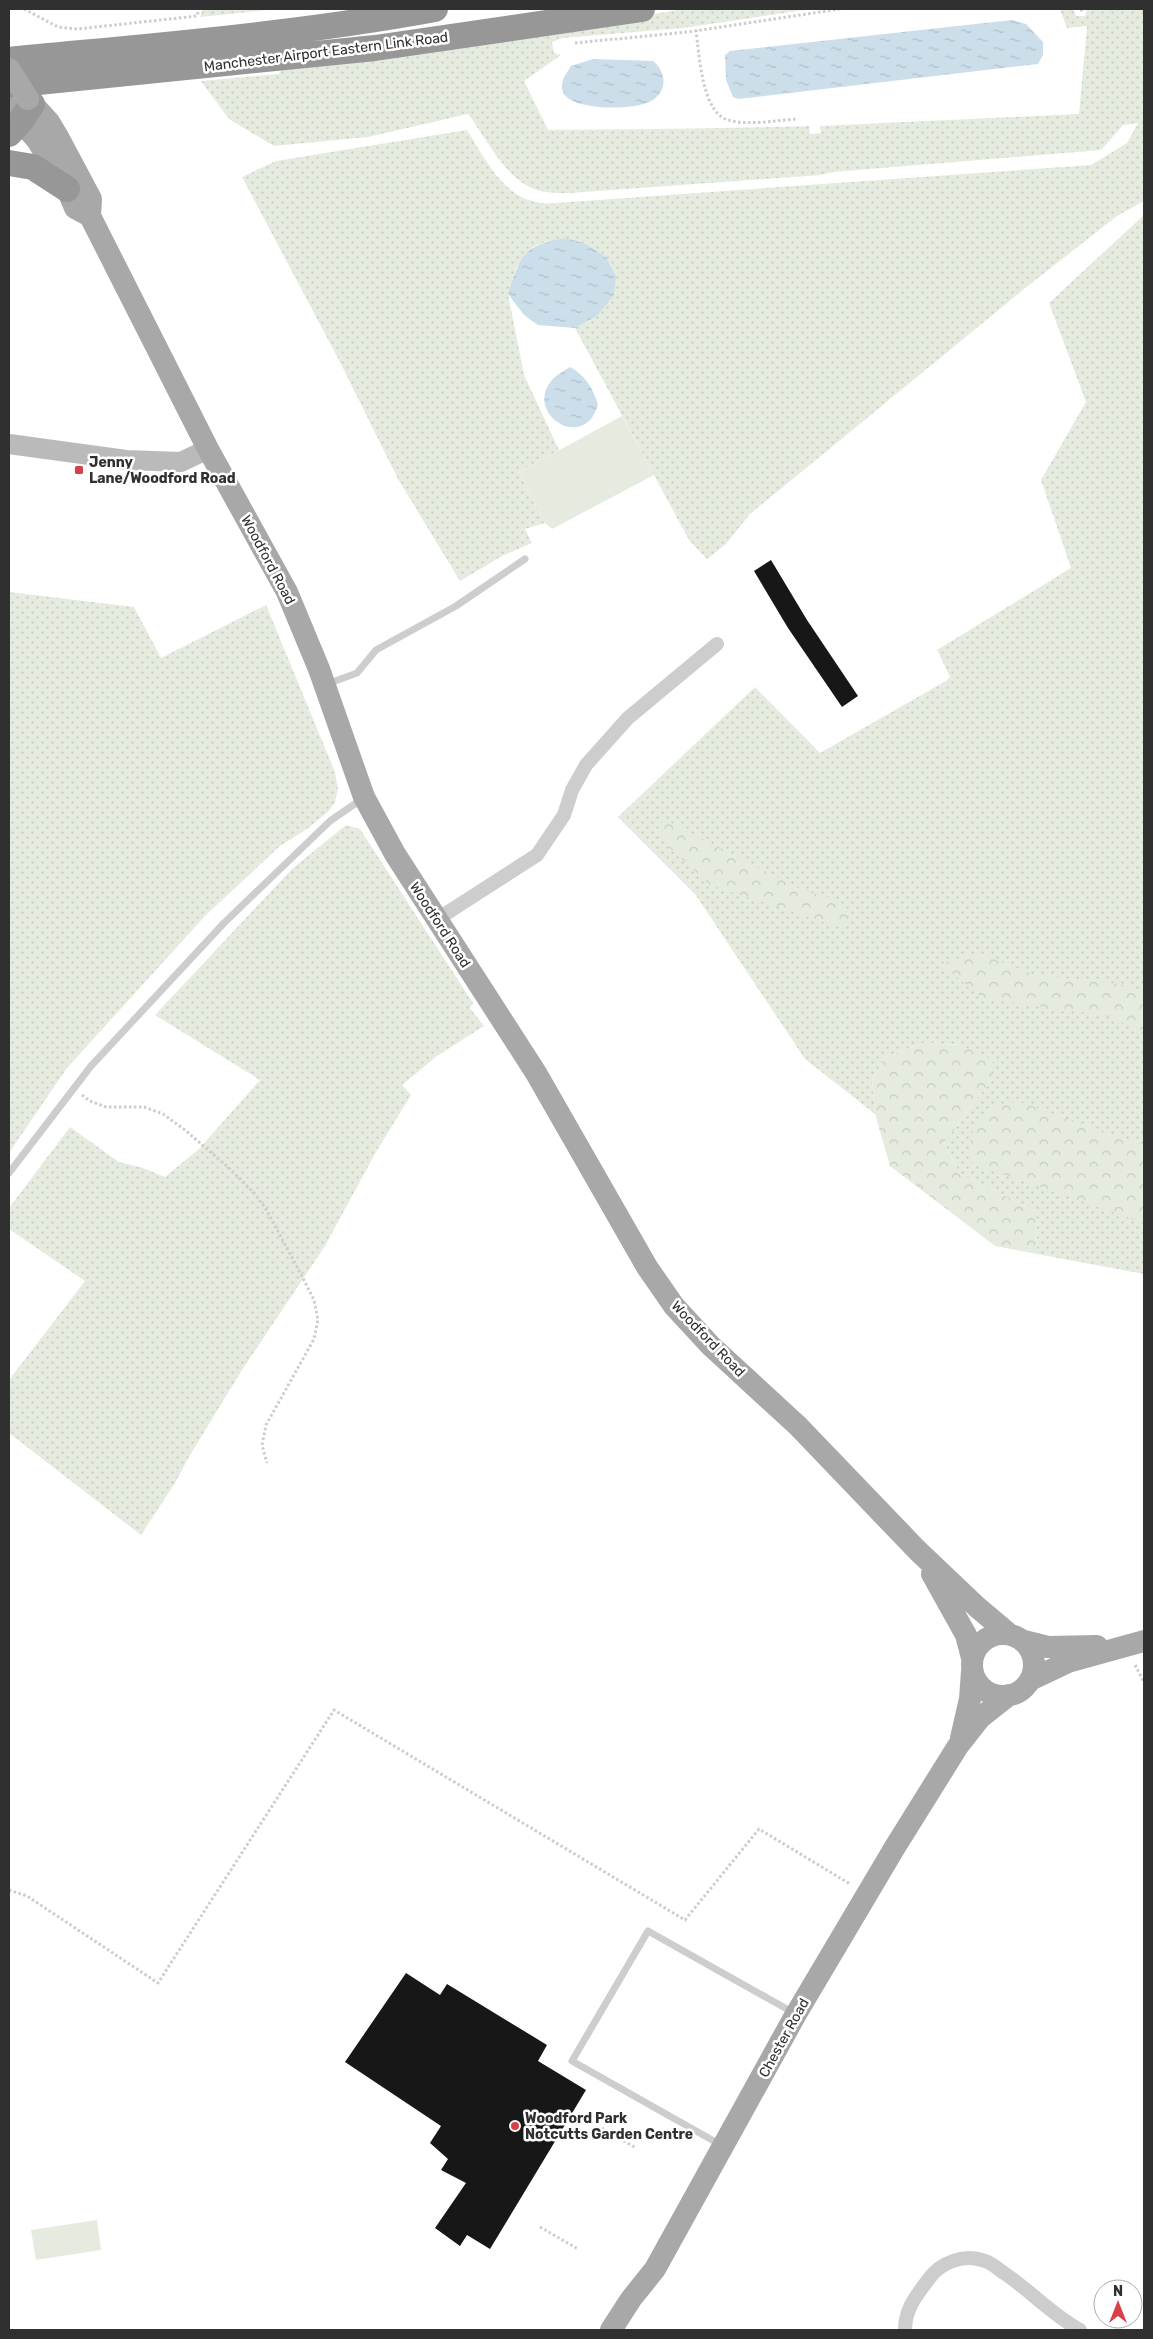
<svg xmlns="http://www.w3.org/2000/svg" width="1153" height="2339" viewBox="0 0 1153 2339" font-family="Rubik,sans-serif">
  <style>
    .grass { fill: url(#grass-dots) }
    .forest { fill: url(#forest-crowns) }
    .pitch { fill: #e5ecdf }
    .water { fill: url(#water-ripples) }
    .building { fill: #171717 }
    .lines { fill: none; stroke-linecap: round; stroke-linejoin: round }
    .path { stroke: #cdcdcd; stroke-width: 3; stroke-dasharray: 2.5 2.5; stroke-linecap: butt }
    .lane { stroke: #cdcdcd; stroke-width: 7 }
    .street { stroke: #cdcdcd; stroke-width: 14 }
    .secondary { stroke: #bababa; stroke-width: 20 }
    .primary { stroke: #a8a8a8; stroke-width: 22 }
    .highway { stroke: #979797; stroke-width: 26 }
    .primary-bridge { stroke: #a8a8a8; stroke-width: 22 }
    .poi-dot { fill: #d84047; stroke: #fff; stroke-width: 2 }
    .labels { text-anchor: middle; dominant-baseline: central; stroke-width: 5; stroke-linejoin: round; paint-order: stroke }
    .street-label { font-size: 14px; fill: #303030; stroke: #fff }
    .poi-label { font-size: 14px; font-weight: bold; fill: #303030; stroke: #fff; text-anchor: start }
  </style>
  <defs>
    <pattern id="grass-dots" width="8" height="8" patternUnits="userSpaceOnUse" patternTransform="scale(1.25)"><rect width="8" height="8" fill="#e5ecdf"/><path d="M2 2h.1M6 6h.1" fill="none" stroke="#c5cbc0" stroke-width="1.8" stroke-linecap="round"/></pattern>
    <pattern id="forest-crowns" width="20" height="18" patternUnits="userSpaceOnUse" patternTransform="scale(1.25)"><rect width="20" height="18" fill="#e5ecdf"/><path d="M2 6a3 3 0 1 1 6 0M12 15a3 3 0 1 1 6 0" fill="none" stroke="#c5cbc0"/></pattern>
    <pattern id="water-ripples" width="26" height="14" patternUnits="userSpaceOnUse" patternTransform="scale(1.25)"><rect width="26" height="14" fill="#ccdeea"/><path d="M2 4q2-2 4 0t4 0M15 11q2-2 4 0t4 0" fill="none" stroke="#b0bfc9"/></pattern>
  </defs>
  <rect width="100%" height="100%" fill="#fff"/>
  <!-- grass -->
  <path class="grass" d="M 203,9 L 277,9 L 200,17 Z
    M 685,9 L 811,9 L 683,28 L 562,38 L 552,42 L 554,53 L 561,55 L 524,81 L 548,130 C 635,129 722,129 809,126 L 810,134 L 821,133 L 820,126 L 1079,114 L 1087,26 L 1067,28 L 1060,9 L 1074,9 L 1076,16 L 1085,16 L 1087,9 L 1144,9 L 1144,201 L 1117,216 L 1024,289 L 750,514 L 726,544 L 707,559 L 689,540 L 575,328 L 597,316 L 616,276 L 606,257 L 588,245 L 547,241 L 533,247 L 516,268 L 508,294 L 524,375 L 559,450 L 519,472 L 545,523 L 525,529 L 532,543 L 502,556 L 460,581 L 398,479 L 341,364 L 242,177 L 276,161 L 467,130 C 483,155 502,196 536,202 C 542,204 549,203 556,203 L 1091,165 L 1127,143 L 1138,123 L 1123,125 L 1101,150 L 833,172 L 821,175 L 570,193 C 562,193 554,193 546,192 C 509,188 488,140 468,114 L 368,137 L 274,146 L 229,119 L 201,81 L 279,74 L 282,68 L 534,33 Z
    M 1144,215 L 1144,1274 L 1037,1254 L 1036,1211 L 960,1174 L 944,1143 L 991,1080 L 961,1045 L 924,1043 L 886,1057 L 872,1080 L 875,1114 L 805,1059 L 695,894 L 618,817 L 755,687 L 820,753 L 946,681 L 950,677 L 937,650 L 1071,568 L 1041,480 L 1086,402 L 1049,303 Z
    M 9,592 L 134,607 L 161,658 L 266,605 L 335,772 L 338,789 L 335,802 L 329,811 L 307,829 L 280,846 L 205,916 L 67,1068 L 9,1153 Z
    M 346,825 L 360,829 L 473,1003 L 470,1008 L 484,1026 L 437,1056 L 402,1085 L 411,1095 L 376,1152 L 325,1246 L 242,1370 L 190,1455 L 175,1483 L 141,1535 L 9,1433 L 9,1380 L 85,1281 L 9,1229 L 9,1208 L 70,1127 L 119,1162 L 143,1168 L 165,1177 L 199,1149 L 260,1080 L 155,1015 L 292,869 Z"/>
  <!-- forest -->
  <path class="forest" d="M 664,819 L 802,890 L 837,900 L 851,913 L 842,928 L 710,885 L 668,846 L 657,832 Z
    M 978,953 L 1035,975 L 1120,984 L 1144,993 L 1144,1031 L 1104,1015 L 984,999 L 941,964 Z
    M 924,1043 L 961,1045 L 993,1060 L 991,1080 L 944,1143 L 960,1174 L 1036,1211 L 1037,1254 L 995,1246 L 890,1166 L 875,1114 L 872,1080 L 886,1057 Z
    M 1017,1101 L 1144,1145 L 1144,1223 L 971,1163 L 970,1137 L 988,1108 Z"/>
  <!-- pitch -->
  <path class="pitch" d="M 622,416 L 654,475 L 552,529 L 545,523 L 519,472 Z
    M 97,2220 L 101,2250 L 36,2260 L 31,2230 Z"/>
  <!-- water -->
  <path class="water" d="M 1012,20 L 1026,24 L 1043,42 L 1043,55 L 1038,64 L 738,99 L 733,97 L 726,80 L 725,55 L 730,51 Z
    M 593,59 L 653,61 C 666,71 668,90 653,100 C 637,111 575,111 564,94 C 558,84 566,74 571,66 Z
    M 567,238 L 588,245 L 606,257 L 616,276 L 614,295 L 597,316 L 575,328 L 538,325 L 524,315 L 508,294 C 520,255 525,244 567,238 Z
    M 570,367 C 585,375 593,388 598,405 C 596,409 594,416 591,419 C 570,443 528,410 551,381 C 556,375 564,371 570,367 Z"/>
  <!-- building -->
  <path class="building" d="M 771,560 L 807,620 L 858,696 L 842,707 L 788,628 L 754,571 Z
    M 406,1973 L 440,1995 L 447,1984 L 547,2045 L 538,2061 L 586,2090 L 490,2249 L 467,2235 L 460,2246 L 435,2228 L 466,2183 L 441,2170 L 448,2159 L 430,2143 L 441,2126 L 345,2062 Z"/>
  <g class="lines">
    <!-- path -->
    <path class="path" d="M 24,9 L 58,27 L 77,29 L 197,16 L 199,9
      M 1081,9 L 1082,12
      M 696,30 C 699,54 702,113 728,120 C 750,126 776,120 798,119
      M 575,43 L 688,32 L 840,9
      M 82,1095 L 90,1101 L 106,1107 L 144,1107 L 163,1114 L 185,1130 L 229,1168 L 254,1193 L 266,1209 L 304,1280 L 314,1300 L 318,1320 L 314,1339 L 266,1425 L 262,1445 L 267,1463
      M 1135,1665 L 1144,1682
      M 9,1890 L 27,1896 L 158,1983 L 334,1710 L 685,1920 L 759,1829 L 850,1884
      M 602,2128 L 636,2148
      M 540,2227 L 578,2249"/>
    <!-- lane -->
    <path class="lane" d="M 327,684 L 357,673 L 376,650 L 456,606 L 525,559
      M 9,1173 L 91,1066 L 224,923 L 330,821 L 362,799
      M 721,2145 L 572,2061 L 648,1931 L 794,2013"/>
    <!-- street -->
    <path class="street" d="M 436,920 L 537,855 L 564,815 L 572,790 L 586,765 L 628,718 L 717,644
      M 905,2330 C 905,2309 916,2296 928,2280 C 940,2262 965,2253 985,2261 C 992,2263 998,2269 1004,2273 C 1031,2291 1052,2315 1080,2330"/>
    <!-- secondary -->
    <path class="secondary" d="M 9,444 L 126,460 L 181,462 L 208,449"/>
    <!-- primary -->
    <path class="primary" d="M 28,99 L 49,122 L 58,137 L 91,199 L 90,216 L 208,449 L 287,592 L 319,669 L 364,797 L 395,854 L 536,1073 L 647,1267 L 674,1306 L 711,1346 L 798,1426 L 917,1550 L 977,1607 L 1009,1634
      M 9,108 L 37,140 L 67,189 L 75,208 L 90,216
      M 932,1574 L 966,1635 L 972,1658
      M972 1665a31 31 0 1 1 62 0a31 31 0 1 1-62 0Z
      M 1024,1641 L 1048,1647 L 1097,1646
      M 1030,1680 L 1068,1662 L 1144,1641
      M 961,1738 L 970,1699 L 972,1671
      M 611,2330 L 631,2299 L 655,2269 L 796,2014 L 895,1847 L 958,1746 L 980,1718 L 1009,1695"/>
    <!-- highway -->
    <path class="highway" d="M 9,60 C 151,46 294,35 435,9
      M 9,85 L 375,48 L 642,9
      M 9,134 L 20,122 L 32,104
      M 9,163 L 33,167 L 67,189"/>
    <!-- primary-bridge -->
    <path class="primary-bridge" d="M 9,69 L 28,99"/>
  </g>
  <!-- markers -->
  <g class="poi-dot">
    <rect x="74" y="465" width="10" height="10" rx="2.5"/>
    <circle cx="515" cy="2126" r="5"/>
  </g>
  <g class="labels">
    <!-- street labels -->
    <g class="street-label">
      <text transform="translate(326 52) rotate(-7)">Manchester Airport Eastern Link Road</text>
      <text transform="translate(268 560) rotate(62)">Woodford Road</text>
      <text transform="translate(440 925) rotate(57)">Woodford Road</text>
      <text transform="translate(708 1339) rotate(46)">Woodford Road</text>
      <text transform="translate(784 2038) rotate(-61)">Chester Road</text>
    </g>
    <!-- poi labels -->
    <g class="poi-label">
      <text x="89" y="462">Jenny<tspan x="89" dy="16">Lane/Woodford Road</tspan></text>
      <text x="525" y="2118">Woodford Park<tspan x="525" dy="16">Notcutts Garden Centre</tspan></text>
    </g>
  </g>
  <!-- border -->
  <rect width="1153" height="2339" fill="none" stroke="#303030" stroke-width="20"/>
  <!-- north arrow -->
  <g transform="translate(1118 2304)"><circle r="24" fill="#ffffff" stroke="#acacac"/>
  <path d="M0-4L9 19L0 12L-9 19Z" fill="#d84047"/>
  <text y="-8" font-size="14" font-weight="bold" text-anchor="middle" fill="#303030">N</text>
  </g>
</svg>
